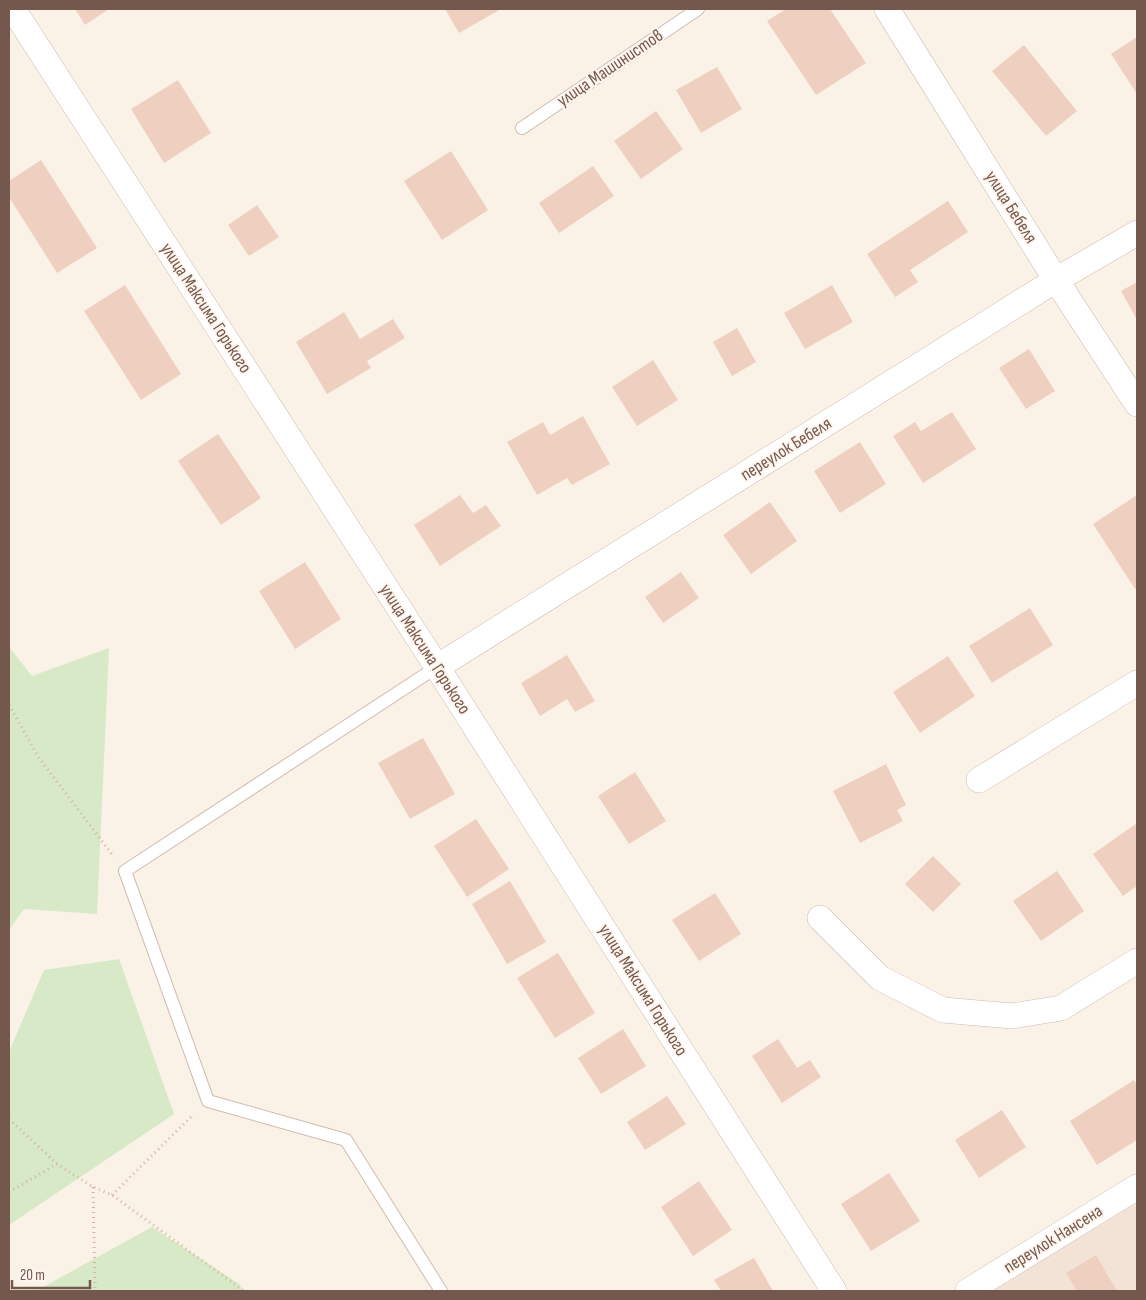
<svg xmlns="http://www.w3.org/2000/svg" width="1146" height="1300" viewBox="0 0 1146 1300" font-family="'Sofia Sans Condensed',sans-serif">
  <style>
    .residential { fill: #f3e3d6 }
    .green { fill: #d7e9c6 }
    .building { fill: #efcfc0 }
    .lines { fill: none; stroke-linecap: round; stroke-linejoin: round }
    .lane-casing { stroke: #cfbbb1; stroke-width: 14 }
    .street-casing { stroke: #cfbbb1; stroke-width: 26 }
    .path { stroke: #d5b2a3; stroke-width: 3; stroke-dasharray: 1 4; stroke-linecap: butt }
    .lane { stroke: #fff; stroke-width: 12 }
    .street { stroke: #fff; stroke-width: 25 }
    .labels { text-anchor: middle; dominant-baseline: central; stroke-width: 4; stroke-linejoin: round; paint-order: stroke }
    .street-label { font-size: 18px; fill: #74574d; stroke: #fef6ee }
  </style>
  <rect width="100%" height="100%" fill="#fbf2e7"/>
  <!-- residential -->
  <path class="residential" d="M 1137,1200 L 1137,1291 L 990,1291 Z"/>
  <!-- green -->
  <path class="green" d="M 9,647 L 32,676 L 109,648 L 97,914 L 24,909 L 9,930 Z
    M 119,959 L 174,1114 L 9,1225 L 9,1052 L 44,970 Z
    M 152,1227 L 239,1284 L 243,1291 L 36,1291 Z"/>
  <!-- building -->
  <path class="building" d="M 75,9 L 109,9 L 85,25 Z
    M 445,9 L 501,9 L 459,33 Z
    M 786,9 L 830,9 L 866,63 L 816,95 L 767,21 Z
    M 1137,37 L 1137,94 L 1111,54 Z
    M 1024,45 L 1077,111 L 1046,136 L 992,71 Z
    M 717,67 L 742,109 L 701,133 L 676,90 Z
    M 178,80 L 211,133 L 164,163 L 131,109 Z
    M 656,111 L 683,149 L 641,179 L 614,141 Z
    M 451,151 L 488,210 L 442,240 L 404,181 Z
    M 41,160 L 97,248 L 57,273 L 9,197 L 9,181 Z
    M 593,166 L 614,196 L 559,233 L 539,203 Z
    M 948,201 L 968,232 L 910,270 L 918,282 L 895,297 L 867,254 Z
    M 257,205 L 279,237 L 249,256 L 228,225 Z
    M 1137,282 L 1137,320 L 1121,291 Z
    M 125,285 L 181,374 L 141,400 L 84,311 Z
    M 832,285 L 853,322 L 805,349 L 784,313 Z
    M 344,312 L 360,339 L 393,319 L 405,338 L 367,361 L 371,368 L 327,394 L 296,342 Z
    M 737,328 L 756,362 L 732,376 L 713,342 Z
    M 1029,349 L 1055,391 L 1026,409 L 999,368 Z
    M 653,360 L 678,400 L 637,426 L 612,387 Z
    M 952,412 L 976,449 L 923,483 L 893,436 L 915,422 L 921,431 Z
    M 583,416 L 610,464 L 572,485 L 567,478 L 537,495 L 507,442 L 543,422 L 550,435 Z
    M 218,434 L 261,498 L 221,525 L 178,461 Z
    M 860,442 L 886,484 L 840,513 L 814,471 Z
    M 460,495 L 473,513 L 486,505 L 501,526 L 440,566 L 414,525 Z
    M 1137,495 L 1137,588 L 1135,589 L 1093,524 Z
    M 770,502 L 797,541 L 751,574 L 723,535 Z
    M 305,562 L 341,619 L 295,649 L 259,591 Z
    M 681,572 L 699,598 L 663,623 L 645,597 Z
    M 1030,608 L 1053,645 L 992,683 L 969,646 Z
    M 567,655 L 595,701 L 575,712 L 567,699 L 540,716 L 521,683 Z
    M 948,656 L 975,696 L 920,733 L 893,692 Z
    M 423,738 L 455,794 L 410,819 L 378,763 Z
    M 886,764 L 906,805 L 897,810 L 903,821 L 860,843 L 833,791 Z
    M 635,772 L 666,821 L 629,844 L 598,796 Z
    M 476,819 L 509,869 L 467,897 L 434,846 Z
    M 1137,823 L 1137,886 L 1123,896 L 1093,854 Z
    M 933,856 L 961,884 L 933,912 L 905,884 Z
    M 1057,871 L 1084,911 L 1041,941 L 1013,901 Z
    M 510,881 L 546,942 L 507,964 L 472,904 Z
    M 715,893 L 741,934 L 699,961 L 672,920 Z
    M 558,953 L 595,1013 L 555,1038 L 517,978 Z
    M 623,1029 L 646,1066 L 601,1094 L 578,1058 Z
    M 778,1039 L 797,1068 L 810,1060 L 821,1077 L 782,1103 L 752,1056 Z
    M 1134,1080 L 1137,1085 L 1137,1140 L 1097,1165 L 1070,1121 Z
    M 667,1096 L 686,1124 L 645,1150 L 627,1122 Z
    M 1002,1110 L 1026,1147 L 979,1178 L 955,1140 Z
    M 889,1173 L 920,1221 L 871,1251 L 841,1204 Z
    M 699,1181 L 732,1230 L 693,1256 L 661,1207 Z
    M 1096,1255 L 1117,1291 L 1077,1291 L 1066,1273 Z
    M 754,1258 L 773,1291 L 721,1291 L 714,1280 Z"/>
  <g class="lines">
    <!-- lane casing -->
    <g class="lane-casing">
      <path id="lane" d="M 522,128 L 698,9
        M 437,667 L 125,871 L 208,1101 L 346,1140 L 441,1291"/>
    </g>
    <!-- street casing -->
    <g class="street-casing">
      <path id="street" d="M 13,9 L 437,667 L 834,1291
        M 887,9 L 1056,280 L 1137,404
        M 437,667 L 1056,280 L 1137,233
        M 979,780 L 1137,683
        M 820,918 L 880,978 L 943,1010 L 1012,1016 L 1061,1008 L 1137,961
        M 968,1291 L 1137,1187"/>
    </g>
    <!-- path -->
    <path class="path" d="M 9,705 L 39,758 L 114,857
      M 9,1119 L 57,1164 L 93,1187 L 112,1195 L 244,1291
      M 93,1187 L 95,1291
      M 9,1192 L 57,1164
      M 112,1195 L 194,1114"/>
    <!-- lane -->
    <use href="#lane" class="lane"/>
    <!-- street -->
    <use href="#street" class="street"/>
  </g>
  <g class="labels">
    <!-- street labels -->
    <g class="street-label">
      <text transform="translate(610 68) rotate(-34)">улица Машинистов</text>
      <text transform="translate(1011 207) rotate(58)">улица Бебеля</text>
      <text transform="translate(206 308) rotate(57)">улица Максима Горького</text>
      <text transform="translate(786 449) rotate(-32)">переулок Бебеля</text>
      <text transform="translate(425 649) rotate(57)">улица Максима Горького</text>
      <text transform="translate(643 990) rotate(58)">улица Максима Горького</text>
      <text transform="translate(1053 1239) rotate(-32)">переулок Нансена</text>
    </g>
  </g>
  <!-- border -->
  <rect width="1146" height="1300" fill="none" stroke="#74574d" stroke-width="20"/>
  <!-- scale -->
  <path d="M12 1280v8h78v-8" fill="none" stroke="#74574d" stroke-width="2.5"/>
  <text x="20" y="1280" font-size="15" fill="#74574d" stroke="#fef6ee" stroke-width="4" paint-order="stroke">20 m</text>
</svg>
